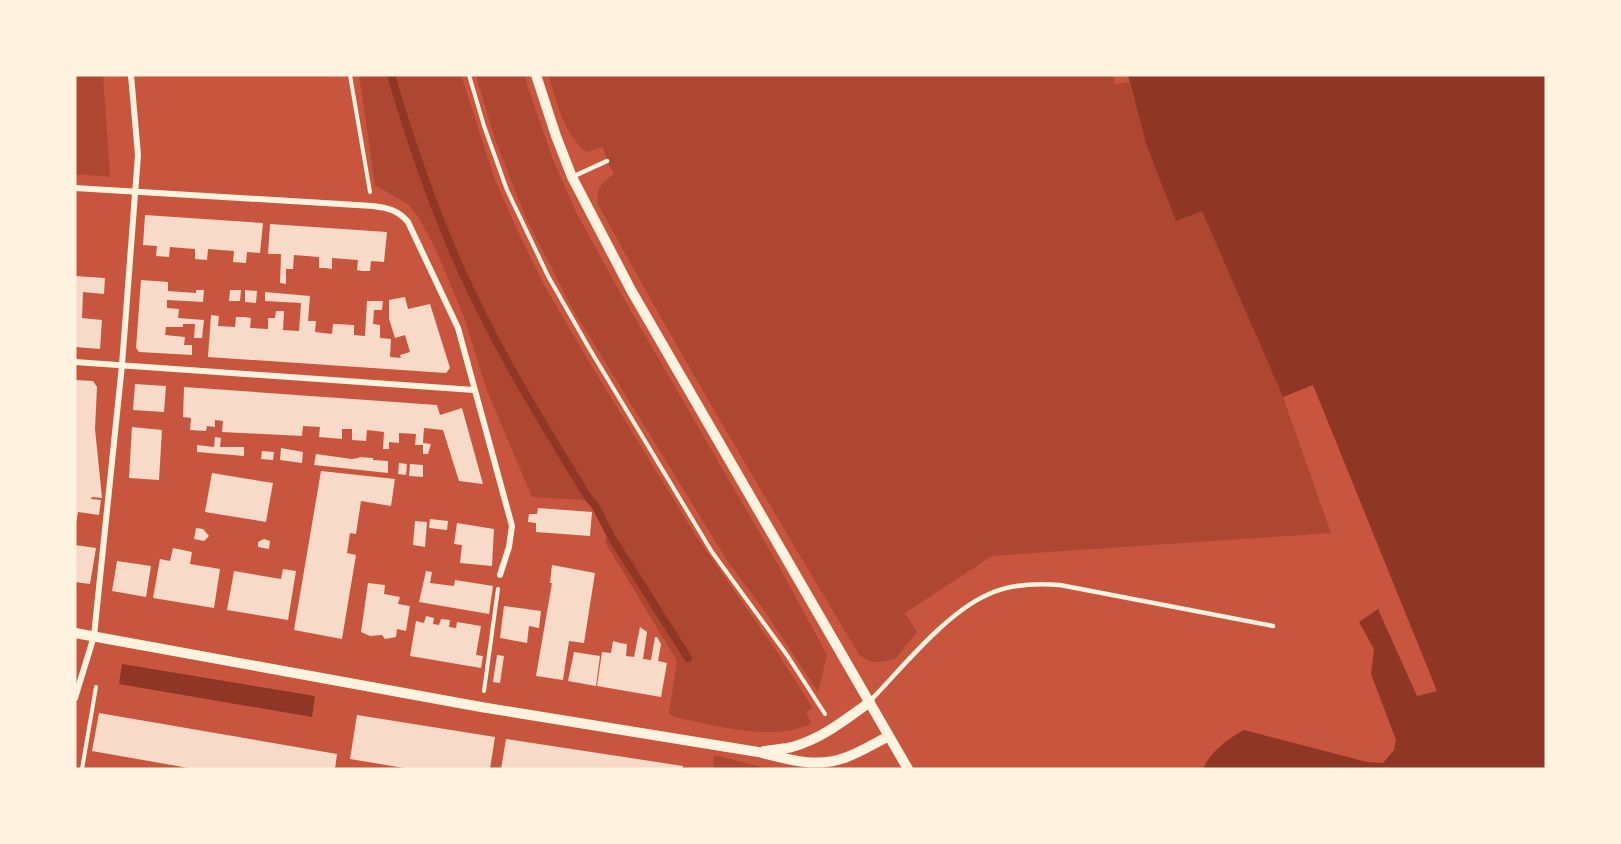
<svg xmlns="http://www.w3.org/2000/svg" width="1621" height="844" viewBox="0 0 1621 844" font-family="'Fira Sans Condensed',sans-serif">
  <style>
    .green { fill: #ae4732 }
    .water { fill: #8f3625 }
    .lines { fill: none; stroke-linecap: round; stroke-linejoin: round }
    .stream { stroke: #8f3625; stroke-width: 8 }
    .building { fill: #f7dbc8 }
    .path { stroke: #fff3e0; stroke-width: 4 }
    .service { stroke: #fff3e0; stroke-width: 4.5 }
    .minor { stroke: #fff3e0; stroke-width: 6 }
    .tertiary { stroke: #fff3e0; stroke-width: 10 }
  </style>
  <rect width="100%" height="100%" fill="#c8553d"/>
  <!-- green -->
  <path class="green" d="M 75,75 L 103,75 L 110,177 L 75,174 Z
    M 359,75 L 461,75 L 494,177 L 513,221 L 543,283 L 583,352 L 696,536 L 773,646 L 813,708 L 806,712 L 811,722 L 809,725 C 767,742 717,725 674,717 L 669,713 L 677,661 L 605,542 L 608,528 L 596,504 L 585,500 L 532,497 L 487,391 L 464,317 L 436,250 L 419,218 L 409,205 L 375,185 Z
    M 476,75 L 524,75 L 552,157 L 575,210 L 616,285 L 780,568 L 827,655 L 818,692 L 766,613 L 728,562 L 572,308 L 527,220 L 510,178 L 493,133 Z
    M 548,75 L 1113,75 L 1115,84 L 1129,82 L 1146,144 L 1176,221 L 1202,210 L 1283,397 L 1331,533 L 992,556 L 905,613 L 917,632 L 895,659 C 878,662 874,665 860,656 C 770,506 681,357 598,204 C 596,188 601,183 614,174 L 607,161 L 603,147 L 586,152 C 562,131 558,104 548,75 Z
    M 714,755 L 770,769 L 713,769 Z"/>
  <!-- water -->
  <path class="water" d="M 1128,75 L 1546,75 L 1546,769 L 1203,769 C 1210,752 1229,738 1244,730 L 1367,762 L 1383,763 L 1394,750 L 1396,740 L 1371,674 L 1374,649 L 1359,622 L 1378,609 L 1417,696 L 1437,691 L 1313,385 L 1283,397 L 1202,211 L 1176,221 L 1146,144 Z
    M 122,664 L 315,696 L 312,717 L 119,684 Z"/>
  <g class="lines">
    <!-- stream -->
    <path class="stream" d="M 391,75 C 413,150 438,223 472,293 C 505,363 547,430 587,496 L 596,507 L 612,538 L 688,658"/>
  </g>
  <!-- building -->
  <path class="building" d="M 145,215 L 263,223 L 260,253 L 247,252 L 246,263 L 233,262 L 234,251 L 208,249 L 207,260 L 195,259 L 195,249 L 182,248 L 170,247 L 169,257 L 156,256 L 157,246 L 143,245 Z
    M 270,224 L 387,232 L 384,262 L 371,261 L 370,271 L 363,271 L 357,270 L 358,260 L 332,258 L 332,269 L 325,268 L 319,268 L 319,257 L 294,255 L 293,269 L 286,269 L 286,284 L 280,283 L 281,254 L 268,254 Z
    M 75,276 L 105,278 L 104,294 L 83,292 L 82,318 L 102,320 L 100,349 L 75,347 Z
    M 141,280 L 168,282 L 168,291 L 196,293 L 196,290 L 204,290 L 203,302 L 167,300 L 167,308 L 179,309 L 178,318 L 204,320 L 202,338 L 194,338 L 195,324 L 183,324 L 183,327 L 166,327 L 165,335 L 185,337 L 184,345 L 192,345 L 192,355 L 139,352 L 136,348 Z
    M 230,290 L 241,290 L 240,301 L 229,301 Z
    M 245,290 L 257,291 L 256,303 L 245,302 Z
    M 265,292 L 310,296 L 308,321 L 316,321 L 315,332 L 332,334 L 333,324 L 336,324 L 354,325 L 354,335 L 365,336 L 367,301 L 383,301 L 382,310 L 374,310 L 373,324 L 380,325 L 380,338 L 391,339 L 390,357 L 401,358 L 400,355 L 410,352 L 405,335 L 395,338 L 389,319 L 389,300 L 405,297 L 408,309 L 430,304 L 450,368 L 446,373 L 208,357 L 211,315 L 219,316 L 218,326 L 235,327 L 236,317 L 244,317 L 251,318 L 250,328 L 268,329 L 268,318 L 275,318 L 276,311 L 284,311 L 283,330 L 299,331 L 301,303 L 265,301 Z
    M 75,380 L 93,381 L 97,387 L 95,429 L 102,498 L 92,497 L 91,499 L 101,500 L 99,515 L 78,512 L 76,523 Z
    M 135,384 L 166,386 L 164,412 L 133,410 Z
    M 184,387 L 437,405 L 440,415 L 462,408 L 483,484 L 459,481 L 443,430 L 424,428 L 423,443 L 431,444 L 428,454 L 423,454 L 423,445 L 415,445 L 416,434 L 399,433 L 399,443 L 389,442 L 389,449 L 383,449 L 384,432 L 367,430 L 366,441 L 352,440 L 352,429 L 342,429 L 342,439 L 319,437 L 320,427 L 303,426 L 302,436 L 222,432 L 223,421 L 215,420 L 215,427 L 207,426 L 206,431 L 190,430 L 191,418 L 183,417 Z
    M 132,427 L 162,430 L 159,480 L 129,478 Z
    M 215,437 L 221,438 L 220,447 L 244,447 L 244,456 L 197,452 L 197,445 L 214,447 Z
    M 281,448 L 303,452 L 302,463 L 280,460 Z
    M 262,451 L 274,452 L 273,460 L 261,459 Z
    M 316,454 L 352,459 L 359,458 L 359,457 L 373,458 L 373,460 L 388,461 L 388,473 L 314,465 Z
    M 399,463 L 407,464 L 406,475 L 398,474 Z
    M 410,464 L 423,465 L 423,477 L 409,476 Z
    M 321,471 L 395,479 L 391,506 L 361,501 L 356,534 L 350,533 L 347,553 L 356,555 L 342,639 L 294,630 Z
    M 212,473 L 273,483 L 266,522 L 205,512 Z
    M 538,508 L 592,512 L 590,536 L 536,532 L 536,523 L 528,522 L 529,514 L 537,514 Z
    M 430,519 L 448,521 L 447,530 L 429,528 Z
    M 415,521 L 427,522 L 425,547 L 413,545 Z
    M 457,523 L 494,529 L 492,566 L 460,563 L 462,545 L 454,544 Z
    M 196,528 L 203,529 L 209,536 L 204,541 L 194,539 Z
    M 264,539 L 270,541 L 269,549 L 258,547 L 258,542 Z
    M 75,545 L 96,548 L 90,584 L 75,582 Z
    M 173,548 L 192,552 L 190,564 L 220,569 L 214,608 L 153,598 L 160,559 L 170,561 Z
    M 117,561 L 151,566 L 146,597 L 112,591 Z
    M 552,565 L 595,573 L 584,643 L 569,641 L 563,680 L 536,676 L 552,583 L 550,583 Z
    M 283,569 L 296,571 L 288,620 L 227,610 L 234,571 L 281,579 Z
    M 426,571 L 432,572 L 430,583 L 454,586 L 455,580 L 493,586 L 489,614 L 419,602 Z
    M 368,583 L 385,585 L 384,594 L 400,597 L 398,604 L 410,606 L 406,631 L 397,629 L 396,637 L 385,639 L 382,635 L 370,636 L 361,632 Z
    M 504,606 L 541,611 L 539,628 L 529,626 L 527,643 L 500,638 Z
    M 426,616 L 434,618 L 433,624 L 439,625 L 441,619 L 450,620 L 449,627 L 456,628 L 457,622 L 481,626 L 476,655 L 483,656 L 481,668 L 410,656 L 416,621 L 424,623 Z
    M 640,627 L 647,632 L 643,659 L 651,660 L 655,637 L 657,637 L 661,644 L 658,661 L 667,663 L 661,697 L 597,686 L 602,652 L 611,653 L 613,641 L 620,643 L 627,644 L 626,656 L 634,657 Z
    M 574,652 L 600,656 L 596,686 L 568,681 Z
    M 497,655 L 504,656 L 500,683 L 493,682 Z
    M 99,713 L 337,754 L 335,769 L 194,769 L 92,751 Z
    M 357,715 L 495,737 L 490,769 L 410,769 L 350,759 Z
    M 506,739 L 683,766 L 683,769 L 501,769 Z"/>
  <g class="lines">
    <!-- path -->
    <path class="path" d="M 350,75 L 370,192
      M 469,75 L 484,126 L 507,190 L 548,276 L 589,348 L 712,552 L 787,655 L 825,714
      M 484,691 L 498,589
      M 82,769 L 96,687"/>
    <!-- service -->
    <path class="service" d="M 572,177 L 607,161
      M 870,701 C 901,669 946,613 987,595 C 1009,584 1035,583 1060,585 L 1273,626"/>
    <!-- minor -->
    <path class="minor" d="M 75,188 L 373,206 C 388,208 398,210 408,222 L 458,328 L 512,526 L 509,547 L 500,575
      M 75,362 L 474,390
      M 75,698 L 94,636 L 122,365 L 138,155 L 131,75"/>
    <!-- tertiary -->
    <path class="tertiary" d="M 536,75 L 556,136 L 572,177 L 631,290 L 908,769
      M 75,633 L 481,707 L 758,752 C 787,759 817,769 847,757 C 861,752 875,743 889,736
      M 764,751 C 773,750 783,749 792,747 C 822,739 846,719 870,702"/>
  </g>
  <!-- border -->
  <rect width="1621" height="844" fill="none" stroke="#fff3e0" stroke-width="153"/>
</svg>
